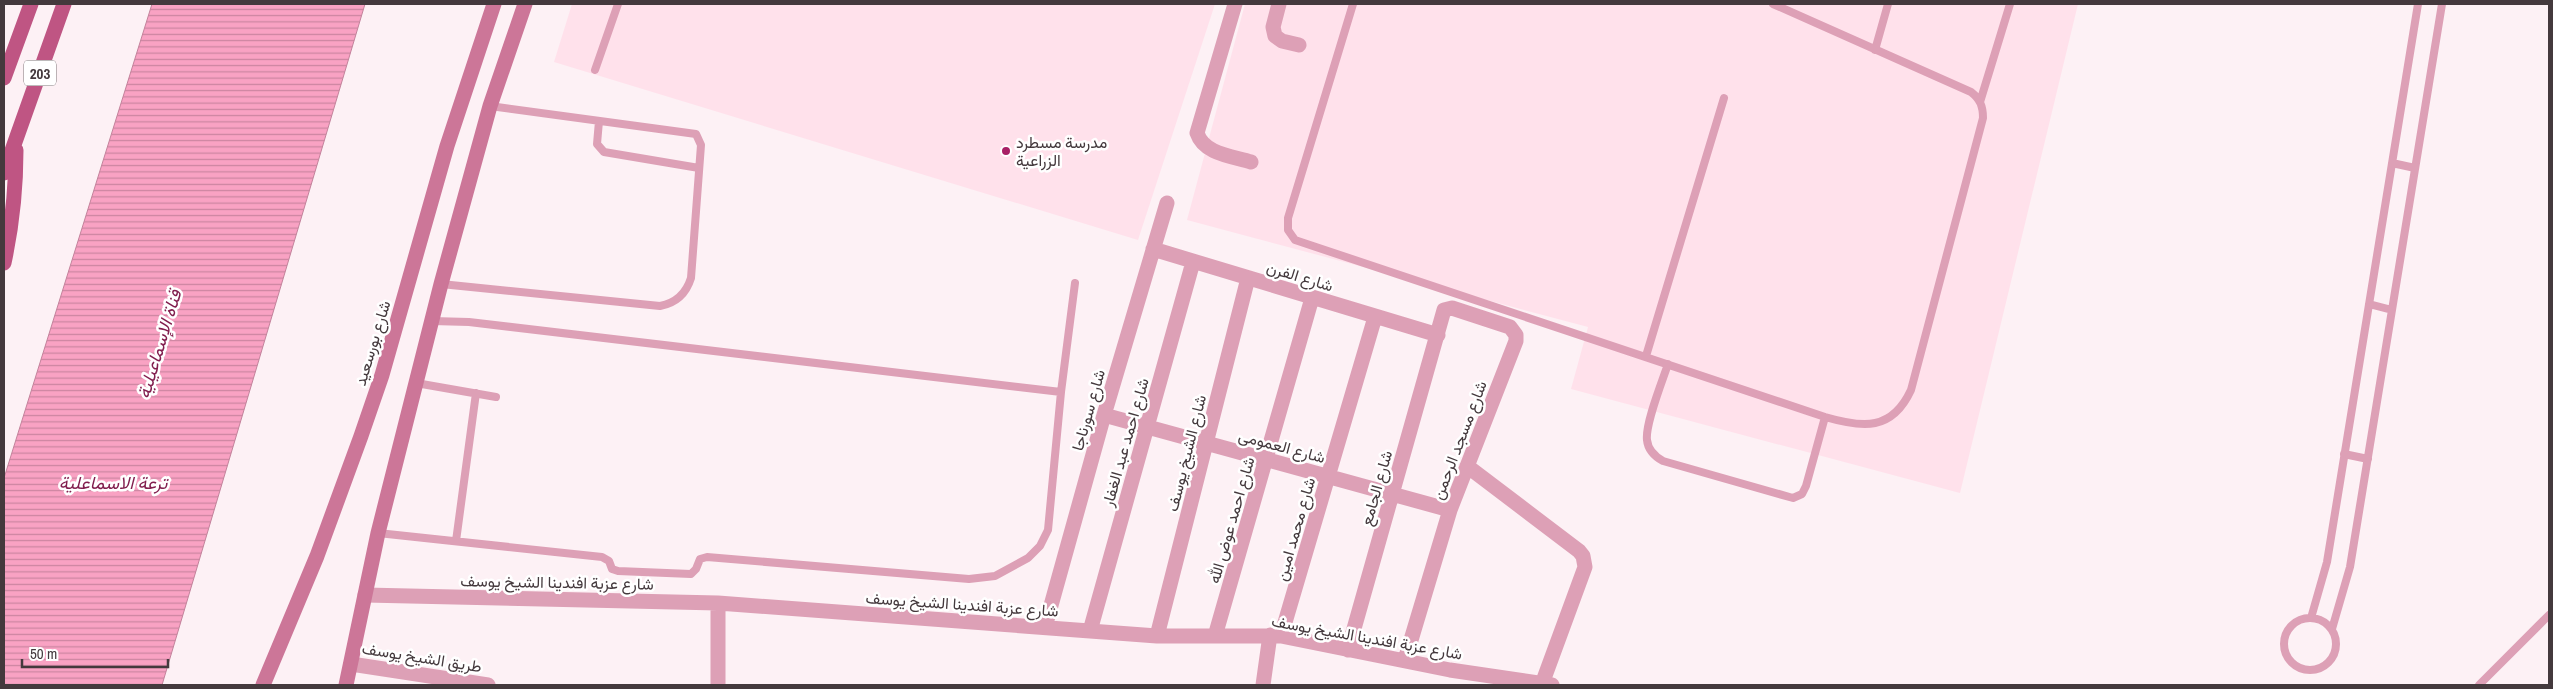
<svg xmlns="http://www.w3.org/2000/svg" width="2553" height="689" viewBox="0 0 2553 689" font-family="'Archivo Narrow',Vazirmatn,sans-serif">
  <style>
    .built { fill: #ffe1eb }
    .water { fill: url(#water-rules); stroke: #c3829b }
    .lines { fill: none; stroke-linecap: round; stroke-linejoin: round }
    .lane { stroke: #dda0b6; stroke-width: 8 }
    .street { stroke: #dda0b6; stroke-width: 15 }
    .secondary { stroke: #cc7698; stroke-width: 15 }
    .primary { stroke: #bf5583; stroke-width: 15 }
    .poi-dot { fill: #a81f65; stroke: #fff; stroke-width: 2 }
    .labels { text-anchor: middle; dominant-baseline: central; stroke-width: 5; stroke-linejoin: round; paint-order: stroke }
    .shield { fill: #fff; stroke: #7c7477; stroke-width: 1 }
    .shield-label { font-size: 15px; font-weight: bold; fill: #44393d }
    .poi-label { font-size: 16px; fill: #44393d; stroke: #fff; text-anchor: start }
    .street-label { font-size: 16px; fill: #44393d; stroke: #fff }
    .water-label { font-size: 18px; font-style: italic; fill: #821f4f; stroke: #fff }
  </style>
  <defs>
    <pattern id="water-rules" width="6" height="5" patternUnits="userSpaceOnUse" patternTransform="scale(1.25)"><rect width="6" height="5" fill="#f9a2c3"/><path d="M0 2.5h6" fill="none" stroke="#cb85a0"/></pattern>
  </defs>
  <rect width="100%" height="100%" fill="#fdf1f5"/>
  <!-- built -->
  <path class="built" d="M 572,4 L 1215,4 L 1138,240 L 554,62 Z
    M 1245,4 L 2078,4 L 1960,493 L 1571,389 L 1588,327 L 1187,220 Z"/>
  <!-- water -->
  <path class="water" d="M 152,4 L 365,4 L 162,685 L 4,685 L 4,478 Z"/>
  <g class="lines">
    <!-- lane -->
    <path class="lane" d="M 1353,4 L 1288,218 L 1288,230 L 1295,240 L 1825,417 C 1863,428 1892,431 1911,390 L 1983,118 C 1983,106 1980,99 1971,92 L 1773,4
      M 1875,50 L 1888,4
      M 595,70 L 618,4
      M 1980,102 L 2010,4
      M 599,121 L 597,144 L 604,152 L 699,168
      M 2392,163 L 2415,168
      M 441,284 L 660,306 C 676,303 686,294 691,278 L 701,145 L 696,134 L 490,106
      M 2369,304 L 2392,310
      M 432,321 L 469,322 L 1061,392
      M 1646,356 L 1724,98
      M 1668,364 C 1662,382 1645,424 1647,440 C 1648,450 1654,456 1663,461 L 1793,498 L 1802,494 L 1806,486 L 1825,417
      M 416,383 L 496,397
      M 2344,454 L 2368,459
      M 378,533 L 602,557 L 609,561 L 612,569 L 618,571 L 691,574 L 696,569 L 700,559 L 707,557 L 969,579 L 995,576 L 1028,558 L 1040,546 L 1048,530 L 1061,392 L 1075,283
      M 456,541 L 476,393
      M2284 644a26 26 0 1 1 52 0a26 26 0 1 1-52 0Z
      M 2311,618 L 2327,562 L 2418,4
      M 2332,629 L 2350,567 L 2442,4
      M 2479,685 L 2549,615"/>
    <!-- street -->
    <path class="street" d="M 1235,4 L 1197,133 C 1204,154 1231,156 1251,162
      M 1279,4 L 1273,27 L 1275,36 L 1282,41 L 1299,45
      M 1153,249 L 1438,335
      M 1104,415 L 1450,510
      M 1467,466 L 1579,551 L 1583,556 L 1585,567 L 1542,684
      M 365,595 L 718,603 L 1157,636 L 1281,636 L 1450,670 L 1552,685
      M 1045,627 L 1104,415 L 1167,203
      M 1090,631 L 1193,262
      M 1157,636 L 1248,278
      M 1215,636 L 1312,298
      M 1281,636 L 1375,317
      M 1348,650 L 1444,310 L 1452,308 L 1510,327 L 1516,335 L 1516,341 L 1450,510 L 1405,660
      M 351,664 L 488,685
      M 718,685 L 718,603
      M 1263,685 L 1270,635"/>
    <!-- secondary -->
    <path class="secondary" d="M 263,685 L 317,556 L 361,436 L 382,375 L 447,146 L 494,4
      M 346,685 L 378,533 L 441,284 L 490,106 L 525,4"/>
    <!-- primary -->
    <path class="primary" d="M 4,78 L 31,4
      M 4,173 L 64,4
      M 4,263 C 12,226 16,189 16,150"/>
  </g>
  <!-- markers -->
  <circle class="poi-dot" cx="1006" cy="151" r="5"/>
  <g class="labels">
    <!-- shield labels -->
    <rect class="shield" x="24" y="60.5" width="32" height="25" rx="4"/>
    <g class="shield-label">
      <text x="40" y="73">203</text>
    </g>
    <!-- poi labels -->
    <g class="poi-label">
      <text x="1016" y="142">مدرسة مسطرد<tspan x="1016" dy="18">الزراعية</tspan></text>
    </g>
    <!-- street labels -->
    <g class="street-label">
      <text transform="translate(1300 276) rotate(17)">شارع الفرن</text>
      <text transform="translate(372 343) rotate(-73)">شارع بورسعيد</text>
      <text transform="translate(1088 410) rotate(-74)">شارع سورناجا</text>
      <text transform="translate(1459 440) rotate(-69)">شارع مسجد الرحمن</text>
      <text transform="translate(1125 442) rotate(-74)">شارع احمد عبد الغفار</text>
      <text transform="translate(1282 446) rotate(15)">شارع العمومى</text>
      <text transform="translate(1186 453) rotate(-76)">شارع الشيخ يوسف</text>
      <text transform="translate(1376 488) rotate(-74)">شارع الجامع</text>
      <text transform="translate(1231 520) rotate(-74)">شارع احمد عوض الله</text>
      <text transform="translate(1295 529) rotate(-74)">شارع محمد امين</text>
      <text transform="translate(557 582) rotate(1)">شارع عزبة افندينا الشيخ يوسف</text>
      <text transform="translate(962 604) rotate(4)">شارع عزبة افندينا الشيخ يوسف</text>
      <text transform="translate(1367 637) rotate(10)">شارع عزبة افندينا الشيخ يوسف</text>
      <text transform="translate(422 657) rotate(9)">طريق الشيخ يوسف</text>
    </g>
    <!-- water labels -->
    <g class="water-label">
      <text transform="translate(159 344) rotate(-73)">قناة الإسماعيلية</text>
      <text x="113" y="482">ترعة الاسماعلية</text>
    </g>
  </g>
  <!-- border -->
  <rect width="2553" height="689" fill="none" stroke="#44393d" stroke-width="10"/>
  <!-- scale -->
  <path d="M22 659v8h146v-8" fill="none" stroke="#44393d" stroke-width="2.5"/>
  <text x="30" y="659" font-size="15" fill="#44393d" stroke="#ffffff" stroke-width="4" paint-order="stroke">50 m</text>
</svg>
